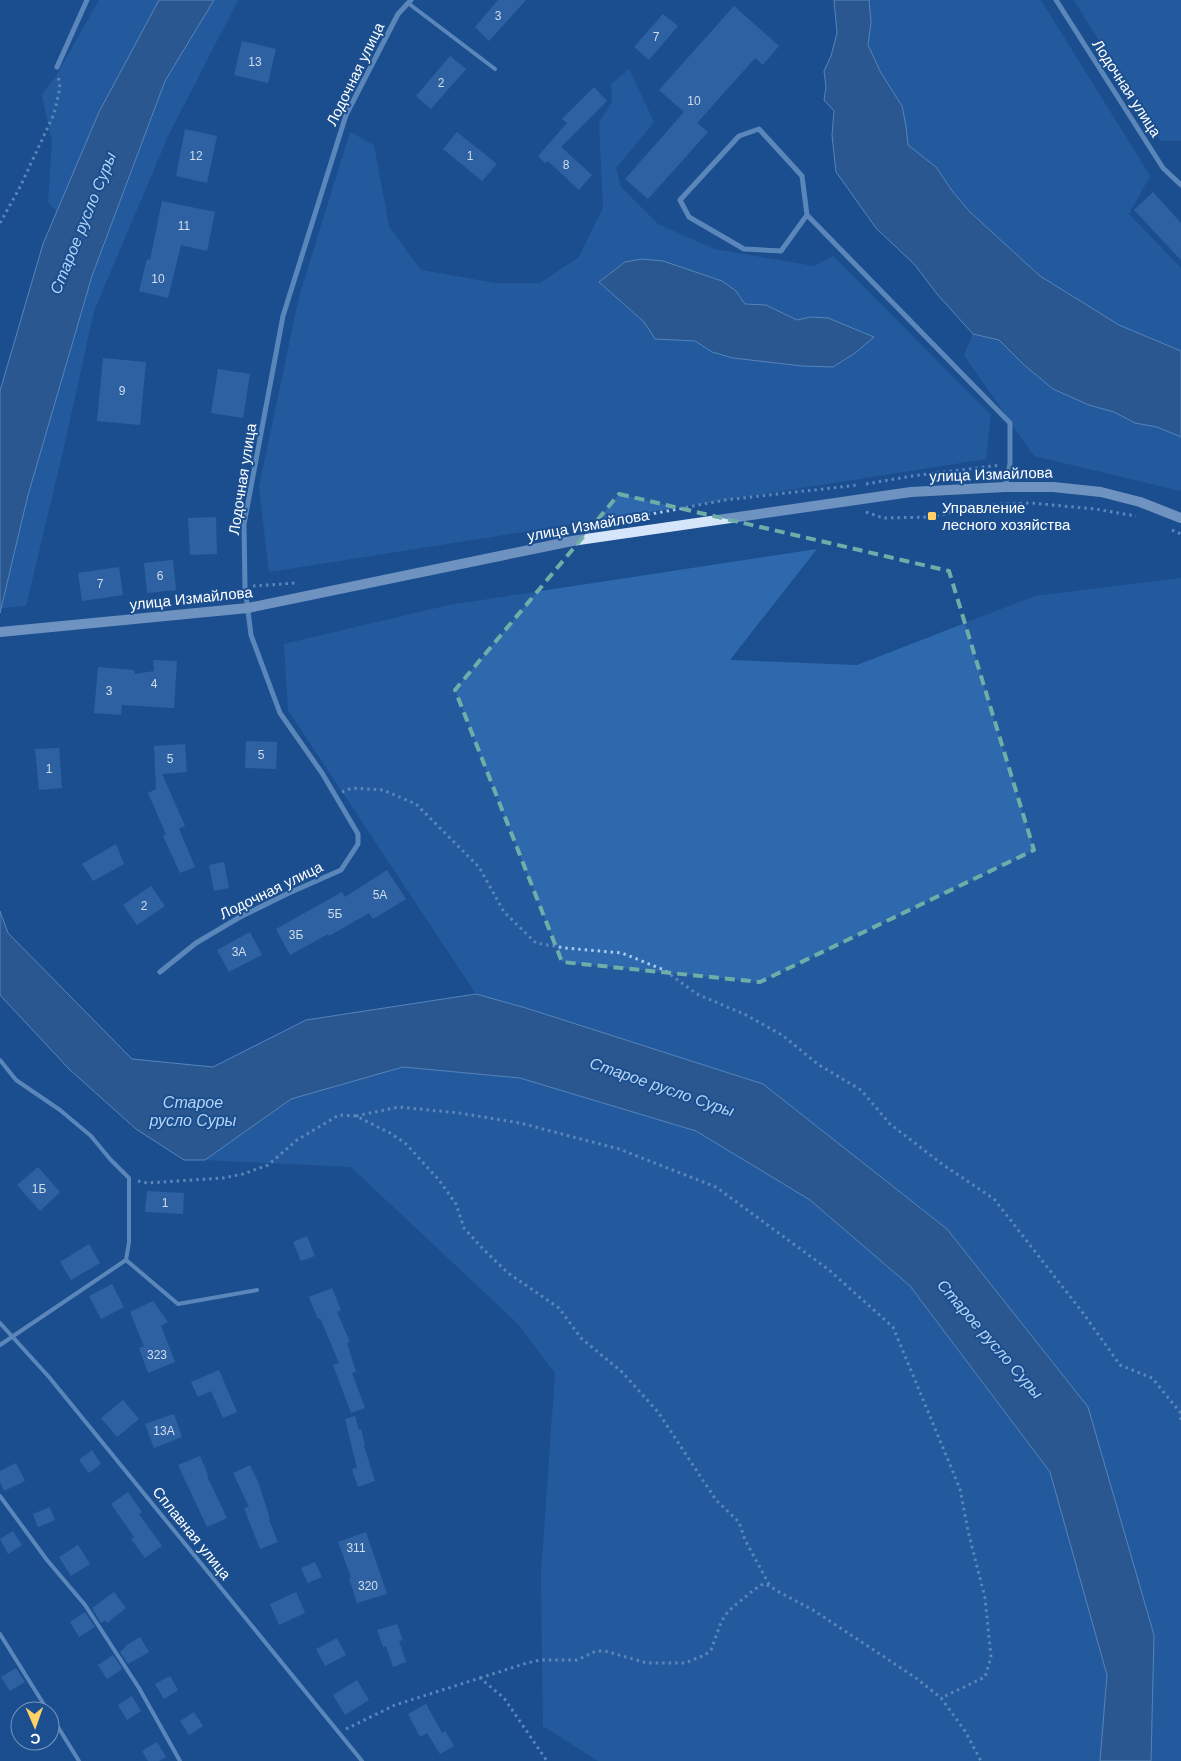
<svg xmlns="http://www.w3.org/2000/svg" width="1181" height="1761" viewBox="0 0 1181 1761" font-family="Arial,sans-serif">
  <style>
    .green { fill: #2e69ad; fill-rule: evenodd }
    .water { fill: #3c6290; stroke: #9cc4f0 }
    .building { fill: #4478b7 }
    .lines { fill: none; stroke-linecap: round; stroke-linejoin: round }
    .path { stroke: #a9c9ee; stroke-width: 3; stroke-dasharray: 2.5 4; stroke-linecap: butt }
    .lane { stroke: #a9c9ee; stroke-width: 4 }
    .street { stroke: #a9c9ee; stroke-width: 5 }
    .secondary { stroke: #d6e6fa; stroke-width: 10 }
    .marked { fill: none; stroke: #6fada8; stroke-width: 4; stroke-dasharray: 10 6; stroke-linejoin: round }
    .poi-dot { fill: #ffd166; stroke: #1b4f8f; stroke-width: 2 }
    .labels { text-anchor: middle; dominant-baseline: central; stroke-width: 4; stroke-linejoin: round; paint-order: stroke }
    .number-label { font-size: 12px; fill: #d0dded }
    .street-label { font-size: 15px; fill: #fff; stroke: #1b4f8f }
    .poi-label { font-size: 15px; fill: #fff; stroke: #1b4f8f; text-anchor: start }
    .water-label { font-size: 16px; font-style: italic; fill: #b5d3f5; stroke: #1b4f8f }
  </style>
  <rect width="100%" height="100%" fill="#1b4f8f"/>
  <!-- green -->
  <path class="green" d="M 99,0 L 159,0 L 99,112 L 57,212 L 48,202 L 52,141 L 42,95 L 56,76 Z
    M 214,0 L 238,0 L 169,134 L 94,311 L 63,451 L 26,606 L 1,608 L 28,495 L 92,276 L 165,81 Z
    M 869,0 L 1041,0 L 1150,176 L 1129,214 L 1181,268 L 1181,351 L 1119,325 L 1040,276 L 970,212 L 908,145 L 906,126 L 868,45 L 871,22 Z
    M 1074,0 L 1181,0 L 1181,141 L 1161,141 Z
    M 629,69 L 654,122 L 616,168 L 621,187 L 658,224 L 714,249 L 814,266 L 833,256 L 991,415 L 986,459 L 269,572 L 259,487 L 299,297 L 350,132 L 374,145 L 389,227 L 421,270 L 495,283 L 540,283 L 579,257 L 603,208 L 599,123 L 612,102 L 611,84 ZM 663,261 L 722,281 L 736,291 L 745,304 L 766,305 L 797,320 L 811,317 L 845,325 L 873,337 L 843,362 L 802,366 L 733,357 L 712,352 L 695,341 L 655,339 L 644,322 L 619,301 L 611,275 L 625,262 Z
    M 973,334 L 999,340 L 1023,364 L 1053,389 L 1089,405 L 1114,412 L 1135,423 L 1157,427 L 1181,437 L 1181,491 L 1034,456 L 964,355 Z
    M 817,549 L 730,660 L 857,665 L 1035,596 L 1181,578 L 1181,1761 L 1151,1761 L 1154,1635 L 1088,1407 L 763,1084 L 526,1008 L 476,994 L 288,710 L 284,644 L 449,605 Z
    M 403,1067 L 520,1078 L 696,1131 L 810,1200 L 910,1286 L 1050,1472 L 1107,1675 L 1100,1761 L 598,1761 L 543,1726 L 541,1574 L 555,1373 L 518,1324 L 351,1167 L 205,1160 L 291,1099 Z"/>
  <!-- water -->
  <path class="water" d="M 159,0 L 214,0 L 165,81 L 92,276 L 28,495 L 0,613 L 0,391 L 43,244 L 99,112 Z
    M 834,0 L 869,0 L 871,22 L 868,45 L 881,73 L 902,106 L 906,126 L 908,145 L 936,167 L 953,192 L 970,212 L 1040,276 L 1119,325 L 1181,351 L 1181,437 L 1157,427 L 1135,423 L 1114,412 L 1089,405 L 1053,389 L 1023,364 L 999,340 L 973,334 L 937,294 L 915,265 L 876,228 L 836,172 L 832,135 L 834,111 L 824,100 L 826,87 L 824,71 L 831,56 L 837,33 Z
    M 642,259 L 663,261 L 722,281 L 736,291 L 745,304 L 766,305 L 797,320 L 811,317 L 828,318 L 874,337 L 855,353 L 833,367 L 802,366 L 733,358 L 712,352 L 695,341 L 655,339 L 644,322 L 599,282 L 625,262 Z
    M 0,911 L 8,933 L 132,1059 L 213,1067 L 306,1020 L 476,994 L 526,1008 L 763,1084 L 947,1229 L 1088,1407 L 1154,1635 L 1151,1761 L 1100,1761 L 1107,1675 L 1050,1472 L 910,1286 L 810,1200 L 696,1131 L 520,1078 L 403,1067 L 291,1099 L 205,1160 L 184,1160 L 136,1129 L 69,1069 L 0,995 Z"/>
  <!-- building -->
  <path class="building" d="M 498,0 L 526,0 L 489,41 L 475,27 Z
    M 734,6 L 779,46 L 763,65 L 755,58 L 697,123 L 708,132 L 648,199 L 625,179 L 684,112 L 659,90 Z
    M 663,14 L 678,26 L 649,60 L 634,47 Z
    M 242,41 L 276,49 L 268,83 L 234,75 Z
    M 450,56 L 466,69 L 431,109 L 416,96 Z
    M 594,87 L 607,101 L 561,147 L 592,175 L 579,190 L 548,161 L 545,163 L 538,156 L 567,123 L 562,119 Z
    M 185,129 L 217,136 L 207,183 L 176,176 Z
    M 457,132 L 497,164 L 482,181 L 443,149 Z
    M 1153,192 L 1181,223 L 1181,260 L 1134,210 Z
    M 162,201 L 215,212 L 207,251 L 181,245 L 168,298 L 139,291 L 147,259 L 150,260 Z
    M 103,358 L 146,362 L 140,425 L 97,421 Z
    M 218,369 L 250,374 L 243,418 L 211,413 Z
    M 216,517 L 217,554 L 190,555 L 188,518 Z
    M 173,560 L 176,590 L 147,593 L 144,563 Z
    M 119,567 L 123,595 L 82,601 L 78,573 Z
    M 153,660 L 177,661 L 174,708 L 122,705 L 121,715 L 94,713 L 98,667 L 134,670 L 135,674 L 154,671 Z
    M 246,741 L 277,742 L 276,769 L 245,768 Z
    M 185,744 L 187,772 L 162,774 L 185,826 L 179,829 L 195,867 L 180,873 L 163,836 L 166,834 L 148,793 L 156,789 L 154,746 Z
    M 59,748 L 62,788 L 39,790 L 35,749 Z
    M 116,844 L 124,864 L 93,881 L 82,864 Z
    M 224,862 L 229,888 L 214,891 L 209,865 Z
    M 387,870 L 406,899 L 373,919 L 369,913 L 329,936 L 328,934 L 290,955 L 276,929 L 342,892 L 345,897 Z
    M 151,886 L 165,906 L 137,925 L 123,905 Z
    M 250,932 L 262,955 L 229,972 L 217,950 Z
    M 38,1167 L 60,1192 L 40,1211 L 17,1185 Z
    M 147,1191 L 184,1193 L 183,1214 L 145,1212 Z
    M 307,1236 L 315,1256 L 301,1261 L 293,1242 Z
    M 89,1244 L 100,1263 L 71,1280 L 60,1262 Z
    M 112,1284 L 124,1307 L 101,1319 L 89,1296 Z
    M 332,1288 L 341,1310 L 337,1312 L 350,1342 L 347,1343 L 356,1372 L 352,1373 L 365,1408 L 351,1413 L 333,1365 L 339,1363 L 320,1318 L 318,1319 L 309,1297 Z
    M 153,1301 L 168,1322 L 161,1326 L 175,1362 L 148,1373 L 139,1348 L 144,1346 L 130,1312 Z
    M 219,1370 L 237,1412 L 223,1418 L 211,1391 L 198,1397 L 191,1382 Z
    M 123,1400 L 139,1419 L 117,1437 L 101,1418 Z
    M 174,1414 L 182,1437 L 154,1448 L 145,1424 Z
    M 355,1416 L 359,1430 L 361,1429 L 365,1445 L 364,1446 L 375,1481 L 358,1487 L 352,1469 L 357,1468 L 345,1419 Z
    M 92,1450 L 101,1464 L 89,1473 L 79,1460 Z
    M 200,1456 L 208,1475 L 207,1476 L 227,1518 L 207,1527 L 178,1465 Z
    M 16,1463 L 25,1481 L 4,1491 L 0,1482 L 0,1471 Z
    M 250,1465 L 259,1484 L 270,1519 L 269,1520 L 278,1542 L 260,1549 L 244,1508 L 249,1507 L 233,1473 Z
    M 128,1492 L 142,1512 L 139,1514 L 162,1546 L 145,1558 L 131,1539 L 134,1537 L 111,1504 Z
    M 50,1507 L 55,1520 L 38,1527 L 33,1514 Z
    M 13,1531 L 22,1545 L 8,1554 L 0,1539 Z
    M 366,1532 L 387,1594 L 357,1603 L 349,1578 L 351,1577 L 338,1542 Z
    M 78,1545 L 90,1564 L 71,1576 L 59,1557 Z
    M 315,1562 L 322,1577 L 308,1583 L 301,1568 Z
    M 114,1592 L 126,1608 L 107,1623 L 105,1620 L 101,1623 L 92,1608 Z
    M 296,1592 L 305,1613 L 279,1625 L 270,1604 Z
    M 85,1612 L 95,1627 L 79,1637 L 70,1622 Z
    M 397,1624 L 403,1640 L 399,1641 L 406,1662 L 393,1667 L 386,1646 L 383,1647 L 377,1630 Z
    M 140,1637 L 149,1652 L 128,1664 L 120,1652 L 126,1647 L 125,1646 Z
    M 337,1638 L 346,1655 L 325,1666 L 316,1649 Z
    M 113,1655 L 122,1668 L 121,1670 L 107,1679 L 98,1665 Z
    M 16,1668 L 25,1682 L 10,1691 L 1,1677 Z
    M 170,1676 L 178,1690 L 164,1699 L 155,1684 Z
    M 357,1680 L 369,1700 L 345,1715 L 333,1695 Z
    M 132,1696 L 141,1711 L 127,1720 L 118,1705 Z
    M 426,1704 L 442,1733 L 445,1731 L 454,1746 L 440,1754 L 427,1733 L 420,1737 L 408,1714 Z
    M 194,1712 L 203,1726 L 189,1735 L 180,1721 Z
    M 157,1742 L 166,1757 L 159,1761 L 148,1761 L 142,1751 Z"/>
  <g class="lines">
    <!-- path -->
    <path class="path" d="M 0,223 L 19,189 L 54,114 L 60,88 L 58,75
      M 866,484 L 912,476 L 1001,465
      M 866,512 L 883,518 L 932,517 L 982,505 L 1031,503 L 1095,509 L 1136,516
      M 641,516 L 725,500 L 858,485
      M 1172,530 L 1181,534
      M 253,586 L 296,583
      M 342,792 L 352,788 L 383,790 L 416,804 L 479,867 L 504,912 L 536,943 L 565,948 L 622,953 L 664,970 L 697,994 L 746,1015 L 782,1035 L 819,1065 L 861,1090 L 890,1124 L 942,1164 L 994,1199 L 1083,1313 L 1120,1365 L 1152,1378 L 1180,1412 L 1181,1421
      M 356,1116 L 399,1107 L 459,1113 L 520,1123 L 619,1149 L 716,1187 L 829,1270 L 893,1327 L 960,1489 L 968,1531 L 985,1598 L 991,1657 L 985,1677 L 941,1698
      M 138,1181 L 147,1183 L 223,1178 L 243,1174 L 268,1165 L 297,1140 L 339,1115 L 356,1116 L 390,1133 L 405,1143 L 439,1180 L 456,1204 L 464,1228 L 484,1250 L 508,1273 L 559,1308 L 581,1338 L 622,1372 L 658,1412 L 716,1500 L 739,1522 L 745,1540 L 770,1586
      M 480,1678 L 527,1663 L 540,1660 L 577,1660 L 596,1651 L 605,1651 L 647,1663 L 685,1663 L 705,1655 L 711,1650 L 720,1625 L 725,1615 L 733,1607 L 755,1589 L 763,1584 L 770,1586 L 777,1591 L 813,1610 L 851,1635 L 916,1678 L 941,1698 L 965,1731 L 981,1761
      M 346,1729 L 395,1705 L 480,1678 L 504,1698 L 547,1761"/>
    <!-- lane -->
    <path class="lane" d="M 408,3 L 495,69
      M 0,1060 L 16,1080 L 60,1110 L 91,1136 L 110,1159 L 129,1178 L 129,1242 L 126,1260
      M 0,1323 L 49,1377 L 362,1761
      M 0,1345 L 126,1260 L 178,1304 L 257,1290
      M 0,1496 L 47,1560 L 85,1605 L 139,1688 L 180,1761
      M 0,1634 L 48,1711
      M 50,1714 L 79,1761"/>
    <!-- street -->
    <path class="street" d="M 1056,0 L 1163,168 L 1181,185
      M 57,67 L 87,0
      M 807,215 L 781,251 L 744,249 L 689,217 L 680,200 L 739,136 L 759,129 L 802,176 L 807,215 L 1010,423 L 1010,464 L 1005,487
      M 160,972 L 196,943 L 240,917 L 289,893 L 341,870 L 358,844 L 358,834 L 335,795 L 322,773 L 280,713 L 251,635 L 245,587 L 244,524 L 283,316 L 346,115 L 398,14 L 411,0"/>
    <!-- secondary -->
    <path class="secondary" d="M 0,632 L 248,608 L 572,541 L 911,492 L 1005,487 L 1053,487 L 1101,492 L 1140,502 L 1181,518"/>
  </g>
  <!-- marked area -->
  <path d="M0 0H1181V1761H0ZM 619,494 L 949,571 L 1034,850 L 760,982 L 562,962 L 455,690 Z" fill="#1b4f8f" fill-opacity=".55" fill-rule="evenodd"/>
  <path class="marked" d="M 619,494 L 949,571 L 1034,850 L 760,982 L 562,962 L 455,690 Z"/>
  <!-- markers -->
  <rect class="poi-dot" x="927" y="511" width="10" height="10" rx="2.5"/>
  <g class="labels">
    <!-- number labels -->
    <g class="number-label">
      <text x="498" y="16">3</text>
      <text x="656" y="37">7</text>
      <text x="255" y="62">13</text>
      <text x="441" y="83">2</text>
      <text x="694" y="101">10</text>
      <text x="196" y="156">12</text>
      <text x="470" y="156">1</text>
      <text x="566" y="165">8</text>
      <text x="184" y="226">11</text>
      <text x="158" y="279">10</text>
      <text x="122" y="391">9</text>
      <text x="160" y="576">6</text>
      <text x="100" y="584">7</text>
      <text x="154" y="684">4</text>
      <text x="109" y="691">3</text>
      <text x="261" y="755">5</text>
      <text x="170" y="759">5</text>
      <text x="49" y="769">1</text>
      <text x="380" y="895">5А</text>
      <text x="144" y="906">2</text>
      <text x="335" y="914">5Б</text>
      <text x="296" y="935">3Б</text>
      <text x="239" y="952">3А</text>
      <text x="39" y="1189">1Б</text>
      <text x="165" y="1203">1</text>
      <text x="157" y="1355">323</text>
      <text x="164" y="1431">13А</text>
      <text x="356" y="1548">311</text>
      <text x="368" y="1586">320</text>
    </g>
    <!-- street labels -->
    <g class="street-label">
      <text transform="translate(355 74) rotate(-64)">Лодочная улица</text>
      <text transform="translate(1127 88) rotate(57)">Лодочная улица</text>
      <text transform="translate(991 474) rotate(-2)">улица Измайлова</text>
      <text transform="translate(242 479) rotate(-81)">Лодочная улица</text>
      <text transform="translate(588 525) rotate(-10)">улица Измайлова</text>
      <text transform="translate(191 598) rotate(-6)">улица Измайлова</text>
      <text transform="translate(271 890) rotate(-26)">Лодочная улица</text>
      <text transform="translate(192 1533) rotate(51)">Сплавная улица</text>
    </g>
    <!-- poi labels -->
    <g class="poi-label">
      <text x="942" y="507">Управление<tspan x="942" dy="17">лесного хозяйства</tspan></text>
    </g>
    <!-- water labels -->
    <g class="water-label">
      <text transform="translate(83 223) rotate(-68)">Старое русло Суры</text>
      <text transform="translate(662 1087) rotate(19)">Старое русло Суры</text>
      <text x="193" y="1102">Старое<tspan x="193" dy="18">русло Суры</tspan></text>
      <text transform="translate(990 1339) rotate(49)">Старое русло Суры</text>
    </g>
  </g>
  <!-- north arrow -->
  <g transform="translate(35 1726) rotate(178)"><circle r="24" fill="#1b4f8f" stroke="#7695bc"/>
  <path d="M0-4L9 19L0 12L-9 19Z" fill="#ffd166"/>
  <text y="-8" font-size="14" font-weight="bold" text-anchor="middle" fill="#ffffff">С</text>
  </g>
</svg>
